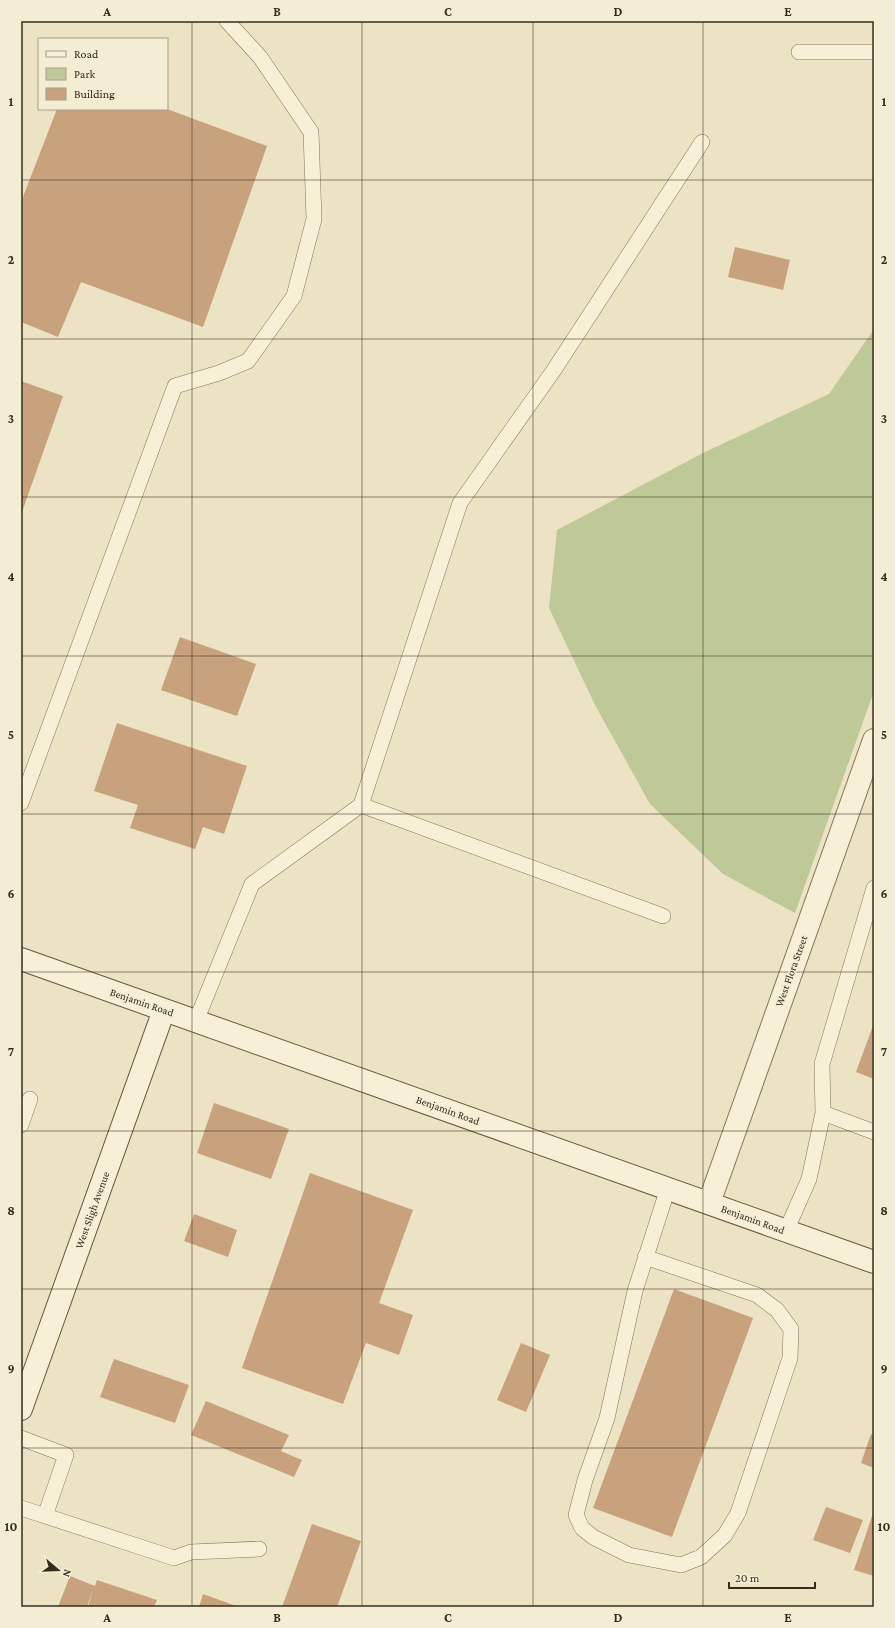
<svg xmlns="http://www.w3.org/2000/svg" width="895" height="1628" viewBox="0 0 895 1628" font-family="'Crimson Pro',serif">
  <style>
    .green { fill: #bfc998 }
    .building { fill: #c8a27c }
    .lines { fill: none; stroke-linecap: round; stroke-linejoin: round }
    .lane-casing { stroke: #85755b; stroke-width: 16 }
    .street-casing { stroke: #85755b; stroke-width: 24 }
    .secondary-casing { stroke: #67563e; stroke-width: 24 }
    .lane { stroke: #f7f0d6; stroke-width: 15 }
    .street { stroke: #f7f0d6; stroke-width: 22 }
    .secondary { stroke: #f7f0d6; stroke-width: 22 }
    .grid { fill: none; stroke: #362c1e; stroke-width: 1; stroke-opacity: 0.55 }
    .labels { text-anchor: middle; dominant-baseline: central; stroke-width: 3; stroke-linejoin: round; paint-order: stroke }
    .street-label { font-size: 11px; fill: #362c1e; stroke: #f3edd3 }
    .neatline { fill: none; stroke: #362c1e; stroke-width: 1.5 }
    .grid-label { font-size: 13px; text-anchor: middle; font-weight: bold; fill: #362c1e }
  </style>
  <rect width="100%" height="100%" fill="#ebe3c4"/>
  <!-- green -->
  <path class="green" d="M 874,329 L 874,691 L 795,913 L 723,874 L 650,804 L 595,705 L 549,608 L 557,530 L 705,452 L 829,394 Z"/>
  <!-- building -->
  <path class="building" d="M 57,109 L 167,109 L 267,146 L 203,327 L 81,282 L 58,337 L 21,322 L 21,202 Z
    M 735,247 L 790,260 L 783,290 L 728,277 Z
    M 21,381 L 63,396 L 21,515 Z
    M 180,637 L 256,664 L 237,716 L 161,690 Z
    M 117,723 L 247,766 L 224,834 L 203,827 L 195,849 L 130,828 L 138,805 L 94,791 Z
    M 874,1023 L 874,1079 L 856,1072 Z
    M 214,1103 L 289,1129 L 271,1179 L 197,1153 Z
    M 310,1173 L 413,1210 L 379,1303 L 413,1315 L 399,1355 L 366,1343 L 343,1404 L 242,1368 Z
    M 194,1214 L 237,1230 L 228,1257 L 184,1241 Z
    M 674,1289 L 753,1318 L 672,1537 L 593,1508 Z
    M 521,1343 L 550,1355 L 526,1412 L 497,1400 Z
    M 114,1359 L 189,1385 L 175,1423 L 100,1397 Z
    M 206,1401 L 289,1435 L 281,1451 L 302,1460 L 294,1477 L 191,1435 Z
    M 871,1434 L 874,1436 L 874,1468 L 861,1463 Z
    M 826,1507 L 863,1520 L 850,1553 L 813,1540 Z
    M 874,1510 L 874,1576 L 854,1570 Z
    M 312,1524 L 361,1541 L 337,1607 L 282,1607 Z
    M 70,1576 L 95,1586 L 97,1580 L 157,1600 L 154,1607 L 88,1607 L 93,1589 L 87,1607 L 58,1607 Z
    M 203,1594 L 239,1607 L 199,1607 Z"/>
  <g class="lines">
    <!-- lane casing -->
    <g class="lane-casing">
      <path id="lane" d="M 799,52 L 874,52
        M 21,803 L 175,386 L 219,373 L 248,361 L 294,296 L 314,219 L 311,132 L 260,57 L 227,21
        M 361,805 L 663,916
        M 196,1021 L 252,884 L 361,805 L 460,503 L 554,370 L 702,142
        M 823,1113 L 874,1132
        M 21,1125 L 30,1099
        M 786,1231 L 809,1179 L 823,1113 L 822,1064 L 874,888
        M 645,1257 L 757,1295 L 777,1310 L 791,1329 L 790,1358 L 738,1513 L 725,1535 L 701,1557 L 681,1565 L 629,1555 L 593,1537 L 582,1528 L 576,1515 L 585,1480 L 607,1418 L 635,1291 L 668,1188
        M 21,1438 L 66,1455 L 45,1516
        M 21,1508 L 174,1558 L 191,1552 L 259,1549"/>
    </g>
    <!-- street casing -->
    <g class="street-casing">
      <path id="street" d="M 709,1203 L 874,740"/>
    </g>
    <!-- secondary casing -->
    <g class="secondary-casing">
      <path id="secondary" d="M 21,959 L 874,1262
        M 21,1409 L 164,1010"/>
    </g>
    <!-- lane -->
    <use href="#lane" class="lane"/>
    <!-- street -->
    <use href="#street" class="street"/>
    <!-- secondary -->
    <use href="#secondary" class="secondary"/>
  </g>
  <!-- grid -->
  <path class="grid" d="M 192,21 L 192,1607M 362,21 L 362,1607M 533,21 L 533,1607M 703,21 L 703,1607M 21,180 L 874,180M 21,339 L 874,339M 21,497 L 874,497M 21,656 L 874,656M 21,814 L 874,814M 21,972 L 874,972M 21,1131 L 874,1131M 21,1289 L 874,1289M 21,1448 L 874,1448"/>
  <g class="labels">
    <!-- street labels -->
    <g class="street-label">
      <text transform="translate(791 971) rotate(-70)">West Flora Street</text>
      <text transform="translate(142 1002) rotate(19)">Benjamin Road</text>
      <text transform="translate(448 1110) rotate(20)">Benjamin Road</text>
      <text transform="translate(92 1210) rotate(-70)">West Sligh Avenue</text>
      <text transform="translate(753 1219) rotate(20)">Benjamin Road</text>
    </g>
  </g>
  <!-- border -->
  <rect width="895" height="1628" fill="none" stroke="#f3edd3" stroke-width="44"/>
  <!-- legend -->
  <rect x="38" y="38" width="130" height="72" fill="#f3edd3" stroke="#a7a08b"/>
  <rect x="46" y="51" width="20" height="6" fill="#f7f0d6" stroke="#a7a08b"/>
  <text x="74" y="58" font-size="12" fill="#362c1e">Road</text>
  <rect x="46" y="68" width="20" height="12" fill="#bfc998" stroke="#a7a08b"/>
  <text x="74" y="78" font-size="12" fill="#362c1e">Park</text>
  <rect x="46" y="88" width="20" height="12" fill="#c8a27c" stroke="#a7a08b"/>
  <text x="74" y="98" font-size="12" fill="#362c1e">Building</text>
  <!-- north arrow -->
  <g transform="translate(58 1570) rotate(109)" stroke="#f3edd3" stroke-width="3" paint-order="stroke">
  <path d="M0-3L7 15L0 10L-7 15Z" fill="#362c1e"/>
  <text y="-6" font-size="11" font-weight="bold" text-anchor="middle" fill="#362c1e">N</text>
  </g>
  <!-- scale -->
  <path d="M729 1582v6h86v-6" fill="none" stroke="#362c1e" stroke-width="2"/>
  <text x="735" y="1582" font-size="12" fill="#362c1e" stroke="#f3edd3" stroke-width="3" paint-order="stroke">20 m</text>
  <rect x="22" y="22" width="851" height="1584" class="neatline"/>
  <g class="grid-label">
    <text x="107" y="16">A</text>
    <text x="277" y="16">B</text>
    <text x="448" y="16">C</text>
    <text x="618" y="16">D</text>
    <text x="788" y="16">E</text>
    <text x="11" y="106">1</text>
    <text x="884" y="106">1</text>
    <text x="11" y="264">2</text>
    <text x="884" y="264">2</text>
    <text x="11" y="423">3</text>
    <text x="884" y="423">3</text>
    <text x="11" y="581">4</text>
    <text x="884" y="581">4</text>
    <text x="11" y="739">5</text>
    <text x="884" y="739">5</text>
    <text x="11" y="898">6</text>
    <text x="884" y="898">6</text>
    <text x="11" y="1056">7</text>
    <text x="884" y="1056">7</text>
    <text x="11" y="1215">8</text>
    <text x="884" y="1215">8</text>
    <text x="11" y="1373">9</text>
    <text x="884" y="1373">9</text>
    <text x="11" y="1531">10</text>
    <text x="884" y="1531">10</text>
    <text x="107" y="1622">A</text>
    <text x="277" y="1622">B</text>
    <text x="448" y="1622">C</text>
    <text x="618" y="1622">D</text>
    <text x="788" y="1622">E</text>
  </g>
</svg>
